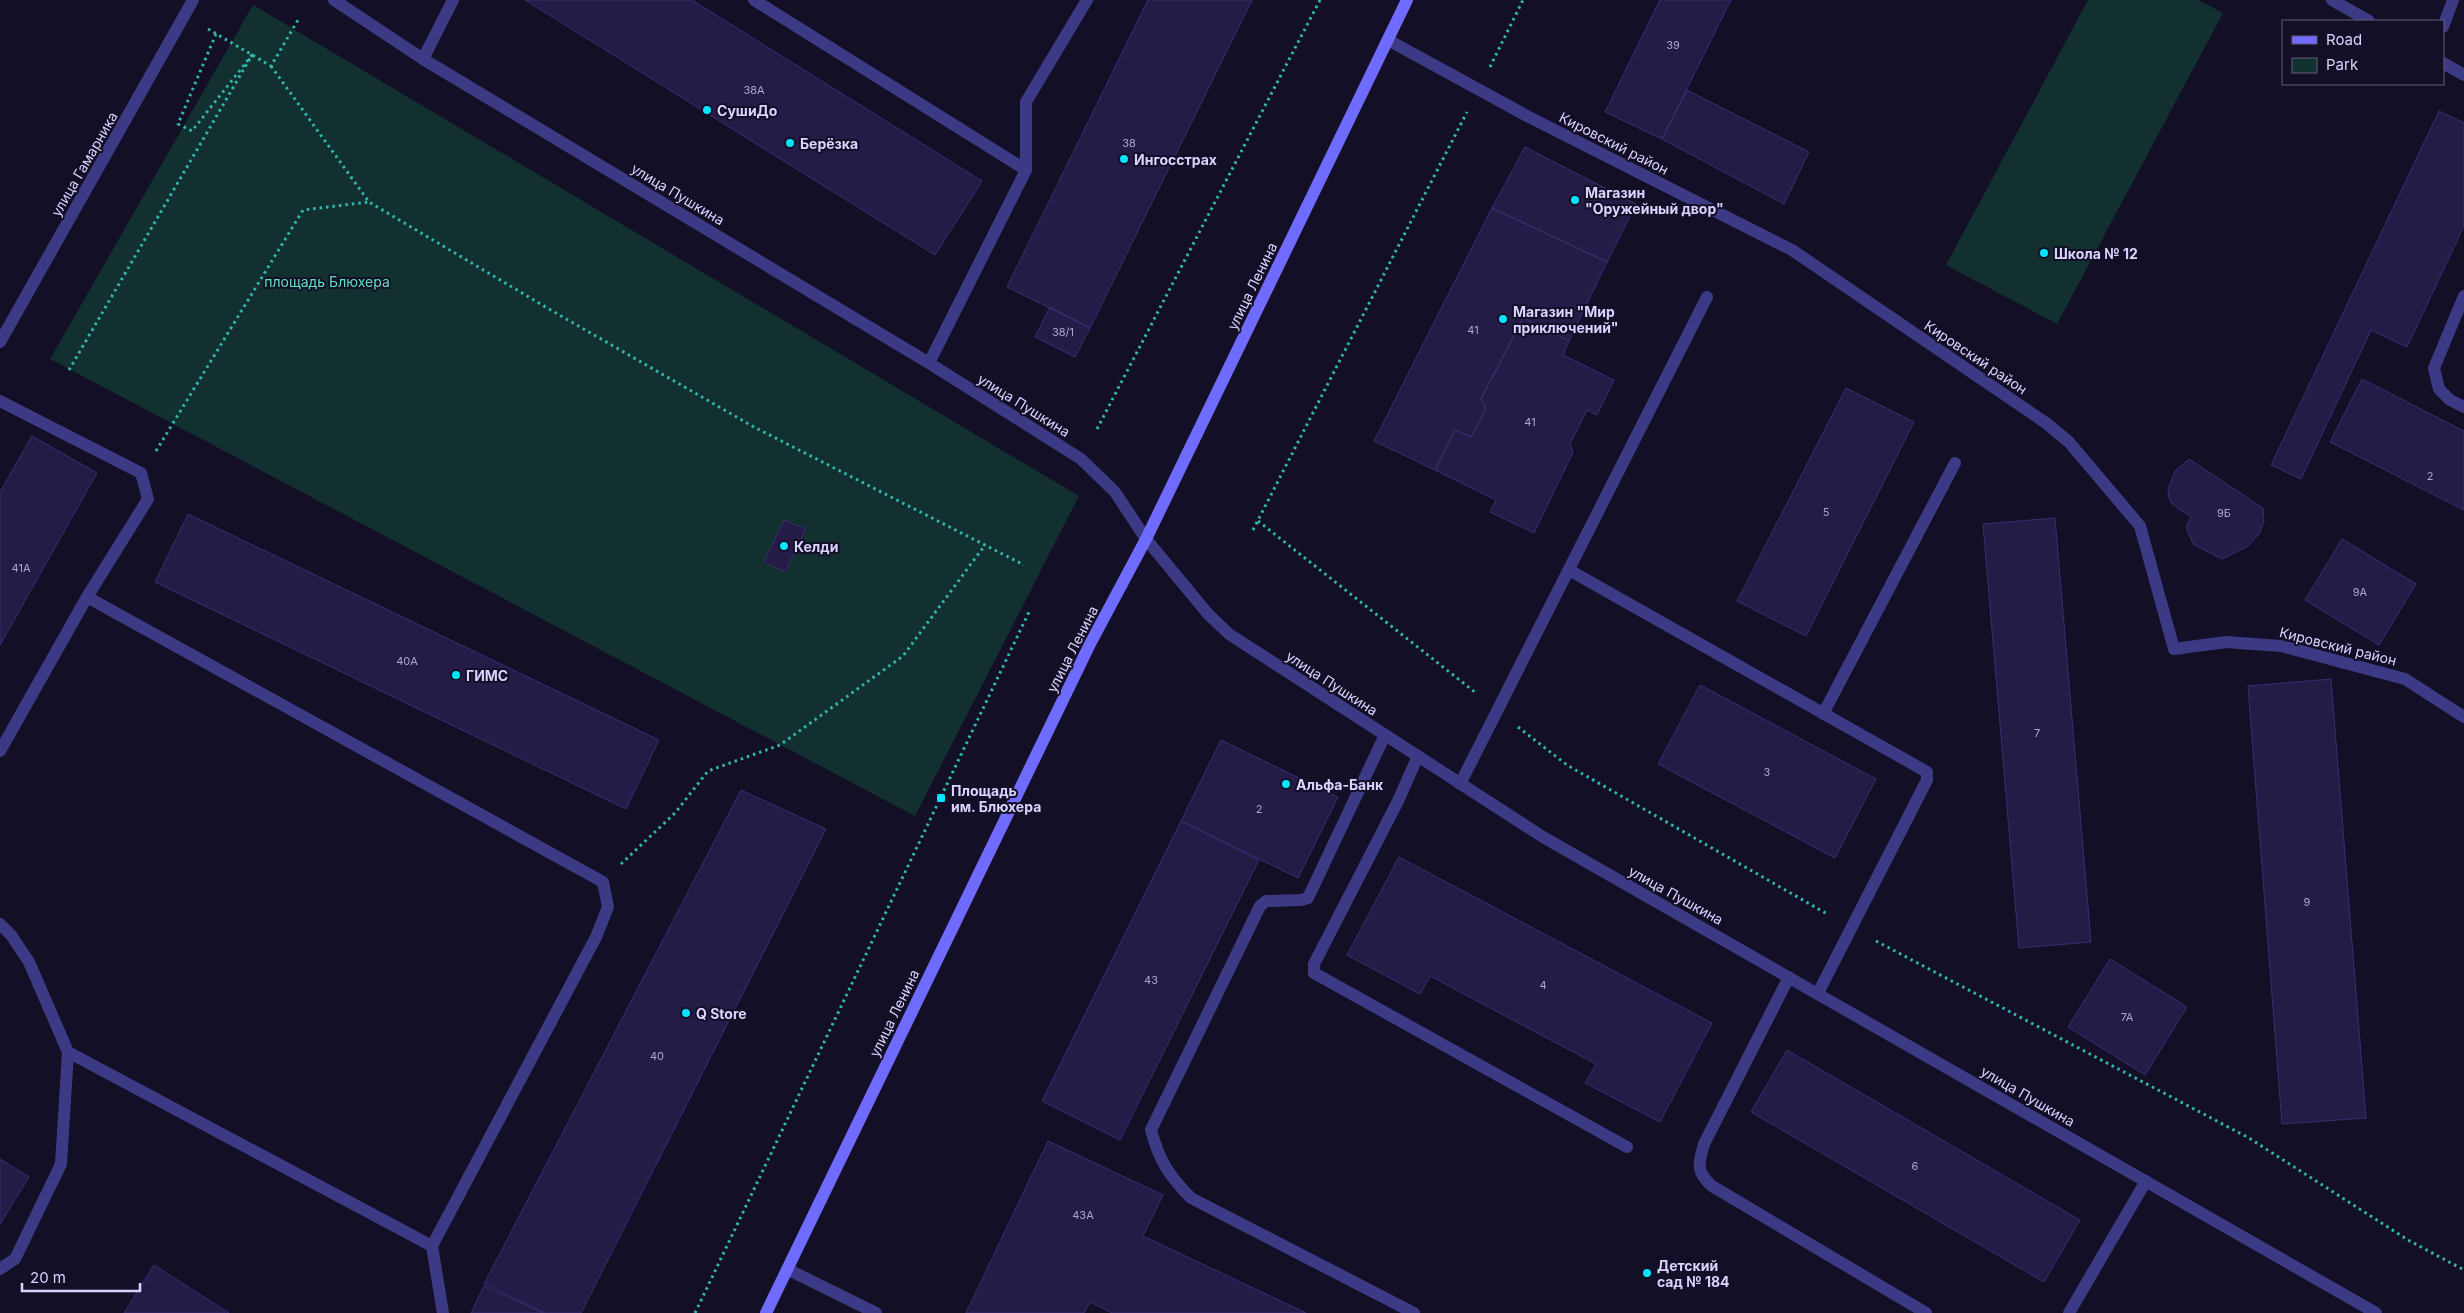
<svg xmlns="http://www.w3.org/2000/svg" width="2464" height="1313" viewBox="0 0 2464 1313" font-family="Inter,sans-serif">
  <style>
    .green { fill: #12302f }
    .building { fill: #241b47; stroke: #3b2d73 }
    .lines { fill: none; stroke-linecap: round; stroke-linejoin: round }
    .path { stroke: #2fb8b0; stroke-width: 3; stroke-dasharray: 2.5 4; stroke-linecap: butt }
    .service { stroke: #3d3a85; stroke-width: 12 }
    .minor { stroke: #3d3a85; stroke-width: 12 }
    .tertiary { stroke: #3d3a85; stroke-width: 12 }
    .secondary { stroke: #6f6bff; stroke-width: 12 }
    .poi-dot { fill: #00e5ff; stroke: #130f26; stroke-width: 2 }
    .labels { text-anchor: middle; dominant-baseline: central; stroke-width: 4; stroke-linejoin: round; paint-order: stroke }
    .number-label { font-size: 11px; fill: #aca6d1 }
    .poi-label { font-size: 14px; font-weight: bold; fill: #d9d4ff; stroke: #130f26; text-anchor: start }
    .street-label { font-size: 14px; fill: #d9d4ff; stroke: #130f26 }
    .park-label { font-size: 14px; fill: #5fe0c0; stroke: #130f26 }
  </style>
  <rect width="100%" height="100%" fill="#130f26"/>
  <!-- green -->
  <path class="green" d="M 2088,0 L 2198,0 L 2223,13 L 2057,324 L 1946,265 Z
    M 253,5 L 1079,496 L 915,816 L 50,359 Z"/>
  <!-- building -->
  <path class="building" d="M 525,0 L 692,0 L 982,181 L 935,255 Z
    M 1148,0 L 1252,0 L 1090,328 L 1007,287 Z
    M 1660,0 L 1731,0 L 1662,139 L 1605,112 Z
    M 1687,90 L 1809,152 L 1784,204 L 1662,139 Z
    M 2439,111 L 2464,123 L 2464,226 L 2407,347 L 2371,330 L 2301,479 L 2271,465 Z
    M 1525,147 L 1636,204 L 1607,262 L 1492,208 Z
    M 1492,208 L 1607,262 L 1569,341 L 1523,318 L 1481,399 L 1486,409 L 1471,437 L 1455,430 L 1435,470 L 1374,441 Z
    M 1050,307 L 1090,328 L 1075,357 L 1035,337 Z
    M 1523,318 L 1569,341 L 1563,355 L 1614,380 L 1597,415 L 1587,410 L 1570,444 L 1573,452 L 1534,533 L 1490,512 L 1496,500 L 1435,470 L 1455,430 L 1471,437 L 1486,409 L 1481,399 Z
    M 2362,379 L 2464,431 L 2464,510 L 2330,442 Z
    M 1846,388 L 1914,422 L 1806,636 L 1737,601 Z
    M 32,436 L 97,473 L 0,645 L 0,492 Z
    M 2189,459 L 2263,508 L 2264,521 L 2259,534 L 2248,546 L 2222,559 L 2193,544 L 2186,527 L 2191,517 L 2173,505 L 2169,498 L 2168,489 L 2175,471 Z
    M 188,514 L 659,740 L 626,809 L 155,582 Z
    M 2055,518 L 2091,942 L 2019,948 L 1983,524 Z
    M 784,520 L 806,529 L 785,572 L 764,562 Z
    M 2342,539 L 2416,584 L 2379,645 L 2305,600 Z
    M 2331,679 L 2366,1118 L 2282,1124 L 2248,686 Z
    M 1700,685 L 1876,779 L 1835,858 L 1658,764 Z
    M 1221,740 L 1338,797 L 1298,878 L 1181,821 Z
    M 741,790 L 826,829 L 581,1313 L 545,1313 L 484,1284 Z
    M 1181,821 L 1259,860 L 1120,1140 L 1042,1101 Z
    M 1399,857 L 1712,1023 L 1660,1122 L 1585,1083 L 1596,1064 L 1430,976 L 1420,994 L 1347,955 Z
    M 2110,959 L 2187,1007 L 2145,1075 L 2068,1027 Z
    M 1787,1050 L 2080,1220 L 2044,1282 L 1751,1112 Z
    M 1048,1141 L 1163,1195 L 1143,1236 L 1306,1313 L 1112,1313 L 1090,1302 L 1084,1313 L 966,1313 Z
    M 0,1159 L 29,1177 L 0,1224 Z
    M 154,1265 L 229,1313 L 124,1313 Z
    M 484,1286 L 543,1313 L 471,1313 Z"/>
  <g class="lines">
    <!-- path -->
    <path class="path" d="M 208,29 L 271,66 L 298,20
      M 271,66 L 369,202 L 549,309 L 754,427 L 1024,565
      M 1490,67 L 1523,0
      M 69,370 L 252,55 L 192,131 L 178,124 L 216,34
      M 1097,429 L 1320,0
      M 156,451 L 303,210 L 369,202
      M 1258,521 L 1476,693
      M 1253,530 L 1467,112
      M 1518,727 L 1567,765 L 1829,915
      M 621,864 L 675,813 L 708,771 L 780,745 L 903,656 L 985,545
      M 1876,941 L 2249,1138 L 2408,1240 L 2464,1270
      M 695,1313 L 1029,612"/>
    <!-- service -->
    <path class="service" d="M 754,0 L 1026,170
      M 2443,27 L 2453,0
      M 423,59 L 453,0
      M 2464,296 L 2434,368 L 2439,389 L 2450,400 L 2464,407
      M 929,363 L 1026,170 L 1026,102 L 1087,0
      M 0,401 L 141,473 L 148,499 L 87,597 L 0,751
      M 1569,570 L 1927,772 L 1927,780 L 1818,993
      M 87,597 L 603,882 L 608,907 L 596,937 L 432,1246 L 443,1313
      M 1823,714 L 1955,463
      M 1385,735 L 1308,898 L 1301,900 L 1266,901 L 1260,906 L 1151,1130 C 1159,1160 1169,1176 1191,1198 L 1414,1313
      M 1418,756 L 1398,801 L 1314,964 L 1314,973 L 1627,1147
      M 1460,784 L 1707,297
      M 0,924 L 11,935 L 29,962 L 68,1052 L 432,1246
      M 1789,977 L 1704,1144 C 1698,1164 1696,1172 1712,1186 L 1926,1313
      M 0,1269 L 15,1259 L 61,1164 L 68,1052
      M 787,1269 L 876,1313
      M 2069,1313 L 2146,1181"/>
    <!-- minor -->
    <path class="minor" d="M 2332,0 L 2369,21
      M 1388,40 L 1527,116 L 1792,250 L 2046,423 L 2069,442 L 2140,526 L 2174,649 L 2226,642 L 2281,646 L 2405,679 L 2464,717
      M 2443,63 L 2464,75"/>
    <!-- tertiary -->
    <path class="tertiary" d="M 334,0 L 423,59 L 929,363 L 1081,459 L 1115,492 L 1146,539 L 1208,614 L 1229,634 L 1543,837 L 2376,1313
      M 0,342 L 193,0"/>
    <!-- secondary -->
    <path class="secondary" d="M 766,1313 L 1090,644 L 1146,539 L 1407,0"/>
  </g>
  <!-- markers -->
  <g class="poi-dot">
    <circle cx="707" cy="110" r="5"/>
    <circle cx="790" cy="143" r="5"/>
    <circle cx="1124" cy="159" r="5"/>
    <circle cx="1575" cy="200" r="5"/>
    <circle cx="2044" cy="253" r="5"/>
    <circle cx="1503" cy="319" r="5"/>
    <circle cx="784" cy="546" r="5"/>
    <circle cx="456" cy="675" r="5"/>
    <circle cx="1286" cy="784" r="5"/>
    <rect x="936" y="793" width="10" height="10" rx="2.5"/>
    <circle cx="686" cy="1013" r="5"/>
    <circle cx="1647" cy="1273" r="5"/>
  </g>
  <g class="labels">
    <!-- number labels -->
    <g class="number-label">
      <text x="1673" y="45">39</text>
      <text x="754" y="90">38А</text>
      <text x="1129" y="143">38</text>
      <text x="1473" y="330">41</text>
      <text x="1063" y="332">38/1</text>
      <text x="1530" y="422">41</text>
      <text x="2430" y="476">2</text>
      <text x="1826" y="512">5</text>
      <text x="2224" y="513">9Б</text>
      <text x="21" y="568">41А</text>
      <text x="2360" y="592">9А</text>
      <text x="407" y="661">40А</text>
      <text x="2037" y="733">7</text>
      <text x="1767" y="772">3</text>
      <text x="1259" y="809">2</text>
      <text x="2307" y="902">9</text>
      <text x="1151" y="980">43</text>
      <text x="1543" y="985">4</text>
      <text x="2127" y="1017">7А</text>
      <text x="657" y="1056">40</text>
      <text x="1915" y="1166">6</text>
      <text x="1083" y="1215">43А</text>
    </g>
    <!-- poi labels -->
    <g class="poi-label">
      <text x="717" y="110">СушиДо</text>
      <text x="800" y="143">Берёзка</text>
      <text x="1134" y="159">Ингосстрах</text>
      <text x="1585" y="192">Магазин<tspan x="1585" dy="16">"Оружейный двор"</tspan></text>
      <text x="2054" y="253">Школа № 12</text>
      <text x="1513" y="311">Магазин "Мир<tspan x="1513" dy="16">приключений"</tspan></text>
      <text x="794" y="546">Келди</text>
      <text x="466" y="675">ГИМС</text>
      <text x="1296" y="784">Альфа-Банк</text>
      <text x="951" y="790">Площадь<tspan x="951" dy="16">им. Блюхера</tspan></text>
      <text x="696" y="1013">Q Store</text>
      <text x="1657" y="1265">Детский<tspan x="1657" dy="16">сад № 184</tspan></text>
    </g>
    <!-- street labels -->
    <g class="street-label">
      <text transform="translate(1614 143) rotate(27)">Кировский район</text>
      <text transform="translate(84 164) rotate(-60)">улица Гамарника</text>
      <text transform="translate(678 194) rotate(31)">улица Пушкина</text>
      <text transform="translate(1252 286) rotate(-64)">улица Ленина</text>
      <text transform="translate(1976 357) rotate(34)">Кировский район</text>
      <text transform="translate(1024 405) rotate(32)">улица Пушкина</text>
      <text transform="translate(2338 646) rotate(14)">Кировский район</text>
      <text transform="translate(1072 649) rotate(-63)">улица Ленина</text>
      <text transform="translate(1332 683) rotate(33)">улица Пушкина</text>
      <text transform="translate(1676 895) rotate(29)">улица Пушкина</text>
      <text transform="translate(894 1013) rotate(-64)">улица Ленина</text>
      <text transform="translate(2028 1096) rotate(30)">улица Пушкина</text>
    </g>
    <!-- park labels -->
    <g class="park-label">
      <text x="327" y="281">площадь Блюхера</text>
    </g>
  </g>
  <!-- legend -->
  <rect x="2282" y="20" width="162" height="65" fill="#130f26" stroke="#625e7d"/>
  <rect x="2292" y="36" width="25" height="8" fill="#6f6bff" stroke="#625e7d"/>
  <text x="2326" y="45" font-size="15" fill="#d9d4ff">Road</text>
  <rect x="2292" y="58" width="25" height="15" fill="#12302f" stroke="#625e7d"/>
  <text x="2326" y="70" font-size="15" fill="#d9d4ff">Park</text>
  <!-- scale -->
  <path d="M22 1283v8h118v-8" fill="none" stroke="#d9d4ff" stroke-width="2.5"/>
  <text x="30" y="1283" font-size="15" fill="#d9d4ff" stroke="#130f26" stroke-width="4" paint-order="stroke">20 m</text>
</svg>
